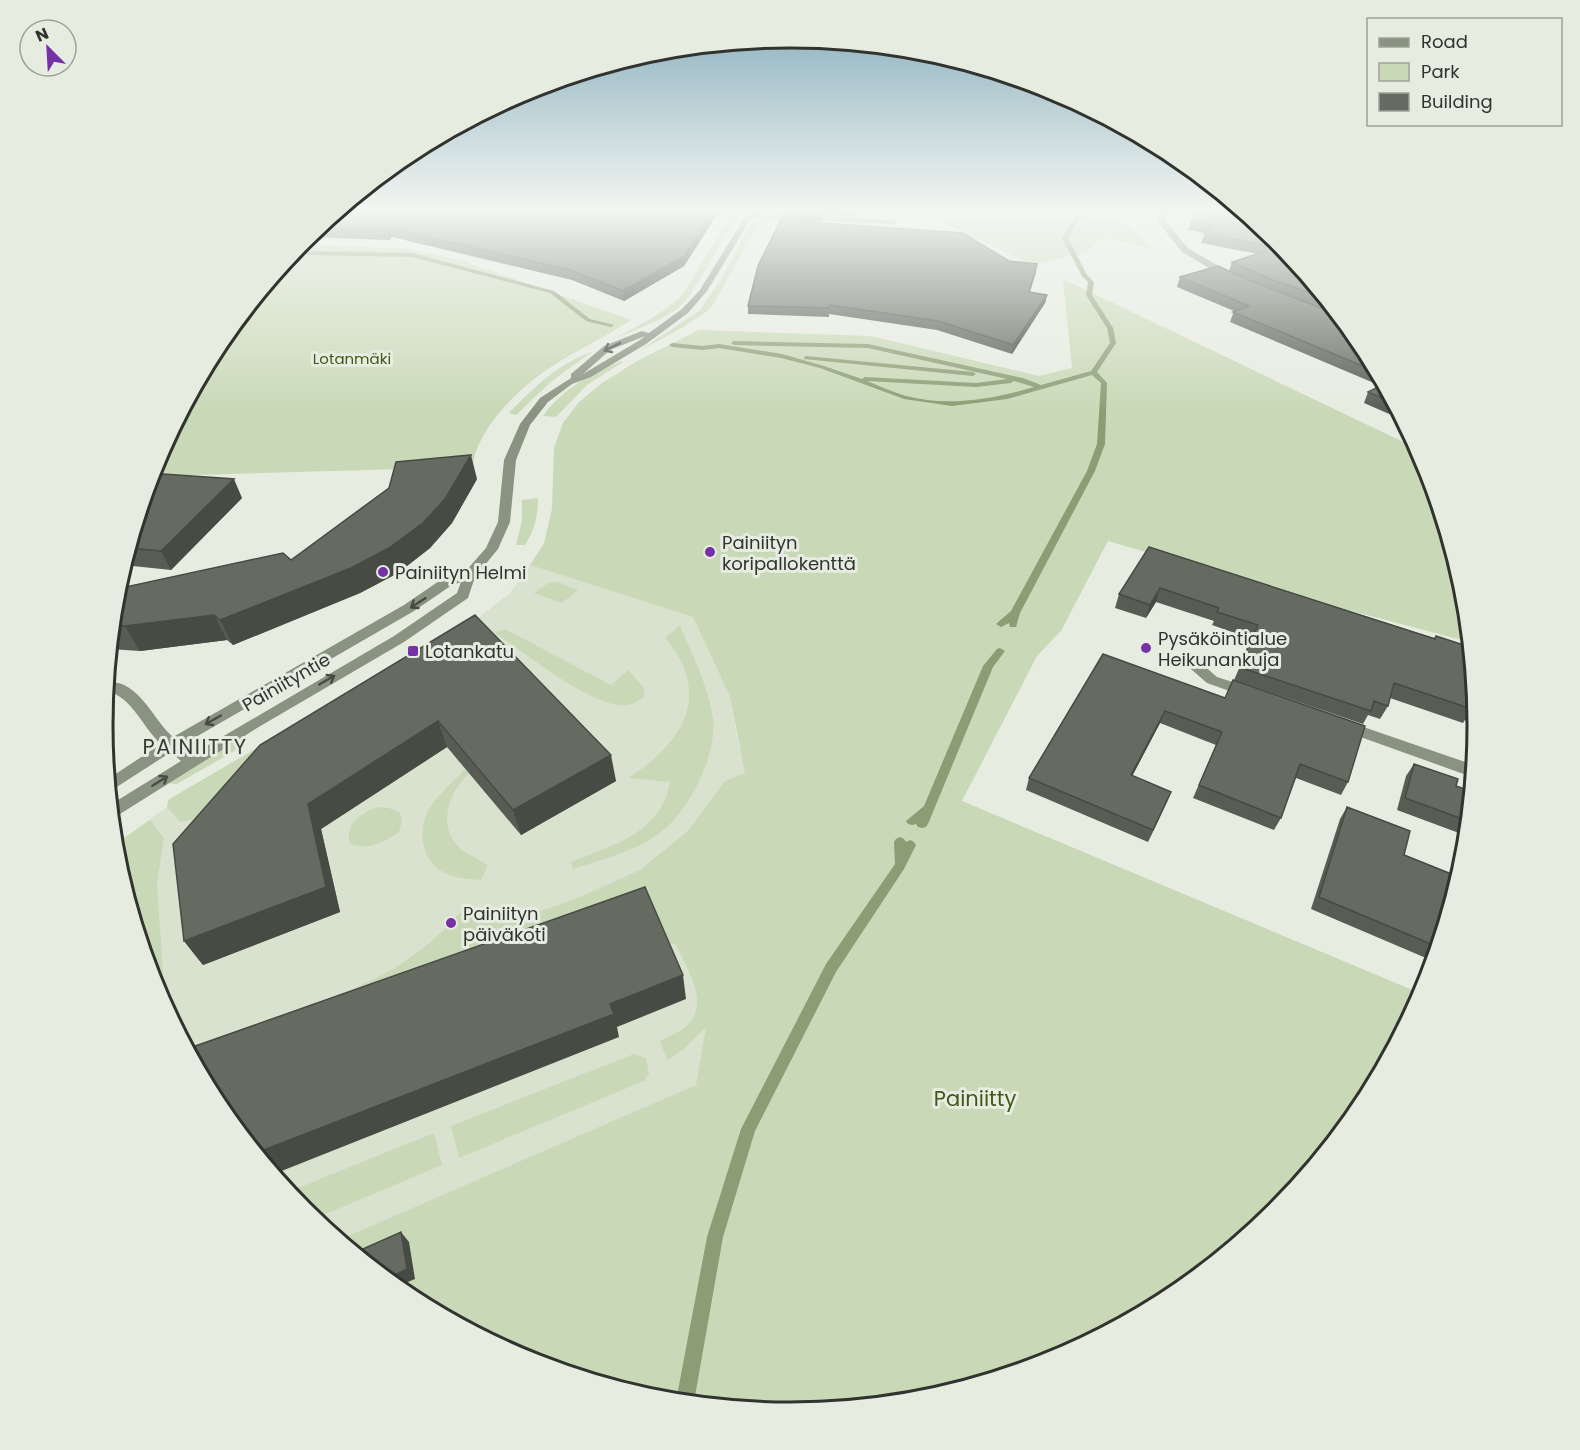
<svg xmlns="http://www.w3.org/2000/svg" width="1580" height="1450" viewBox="0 0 1580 1450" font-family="Poppins,sans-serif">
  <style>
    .built { fill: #d9e1cf }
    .green { fill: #c9d9b7 }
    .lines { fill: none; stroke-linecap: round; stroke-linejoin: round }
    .stream { fill: #8b9d74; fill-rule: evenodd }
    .minor { fill: #8a9381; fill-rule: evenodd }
    .wall { fill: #585c53 }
    .shaded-wall { fill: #474b44 }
    .building { fill: #666b61; stroke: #474b44; stroke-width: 1.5 }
    .oneway { stroke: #474b44 }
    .poi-dot { fill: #7531a5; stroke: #e7ece1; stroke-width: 2 }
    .labels { text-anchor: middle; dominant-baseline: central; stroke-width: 6; stroke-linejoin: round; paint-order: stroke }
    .far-park-label { font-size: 15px; fill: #41581a; stroke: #e7ece1 }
    .poi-label { font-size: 18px; fill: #31332f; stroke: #e7ece1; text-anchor: start }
    .street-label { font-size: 18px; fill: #31332f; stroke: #e7ece1 }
    .quarter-label { font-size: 21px; letter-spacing: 1.5px; fill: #383c34; stroke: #e7ece1 }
    .near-park-label { font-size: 21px; fill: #41581a; stroke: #e7ece1 }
    .rim { fill: none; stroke: #31332f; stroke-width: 3 }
  </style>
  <rect width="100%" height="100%" fill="#e7ece1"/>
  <!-- built -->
  <path class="built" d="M 530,565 L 693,617 L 730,697 L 739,747 L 783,778 L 696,1085 L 601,1383 L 527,1360 L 408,1296 L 304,1211 L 218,1107 L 155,988 L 116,859 L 114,845 L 167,807 L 445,644 L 510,593 Z"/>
  <!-- green -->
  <path class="green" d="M 734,210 L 738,210 L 734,222 L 690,295 L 679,308 L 657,321 L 611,340 C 636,327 663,315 683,294 Z
    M 991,210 L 1133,210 L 1117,218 L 1135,232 L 1151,249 L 1102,237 L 1087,252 L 1033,265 L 940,221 Z
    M 761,219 L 765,220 L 753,234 L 713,305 L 706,312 L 680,329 L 639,351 L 700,310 L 723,276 L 750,224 Z
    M 300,244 L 408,249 L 460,260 L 631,320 C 605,337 577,350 551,367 C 521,386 475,430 473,467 L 162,476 L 151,473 L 155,462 L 219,343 Z
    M 1063,279 L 1418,449 L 1425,462 L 1464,591 L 1469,642 L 1314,601 L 1108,541 L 1061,631 L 1037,656 L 962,801 L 1422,994 L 1361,1107 L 1276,1211 L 1172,1297 L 1053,1360 L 924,1399 L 790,1412 L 656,1399 L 527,1360 L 408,1296 L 339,1240 L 696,1085 L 706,1027 L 683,1050 L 667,1060 L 660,1041 C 668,1037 678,1033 685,1027 C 713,1005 686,967 675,943 L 201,1074 L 187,1048 L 341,995 C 393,971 422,955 461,912 L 541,911 L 578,898 L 640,870 L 688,831 L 725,781 L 745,773 L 730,697 L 693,617 L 530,565 L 544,543 L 552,509 L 554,448 L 563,423 L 579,402 L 602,383 L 637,361 L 699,330 L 871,336 L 1039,376 L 1072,368 Z
    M 592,352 L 552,381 L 516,415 L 509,413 C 532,389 560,362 592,352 Z
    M 622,361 L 623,362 L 587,385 L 556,417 L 543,416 C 561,390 593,372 622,361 Z
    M 538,498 C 538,516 535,529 525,545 L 516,545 L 522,520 L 522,500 Z
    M 557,582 L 578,590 L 562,603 L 534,593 L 548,583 Z
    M 680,625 C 692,655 709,687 713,719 C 717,754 692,803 668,826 C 644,849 604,859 573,869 L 571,862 C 615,844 660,834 670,782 L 628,778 C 682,744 714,694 665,638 Z
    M 505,629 L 611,685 L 628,670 L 644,688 L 644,697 C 639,700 634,704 627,705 C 595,710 524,652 495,633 Z
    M 347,695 L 197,819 L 180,822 L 167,807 L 168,800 Z
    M 236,740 L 243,746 L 177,784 L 166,783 Z
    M 465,769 L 469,774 C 447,793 436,830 463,851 C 471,856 480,860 488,865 L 481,880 C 472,879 462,879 453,876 C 422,867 415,833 430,807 C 439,794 454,781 465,769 Z
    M 378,807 L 389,808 L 400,813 L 402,821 L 399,832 C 383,843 368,850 350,844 C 344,824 361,813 378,807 Z
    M 150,820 L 164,838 L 157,883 L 163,974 L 152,978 L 116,859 L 114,845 Z
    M 634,1054 L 646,1058 L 649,1074 L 644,1081 L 459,1158 L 451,1126 Z
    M 434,1133 L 442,1165 L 314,1219 L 288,1192 Z"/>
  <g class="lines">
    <!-- stream -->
    <path class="stream" d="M 1080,210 L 1085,210 L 1068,238 L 1087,275 L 1094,282 L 1092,295 L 1113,328 L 1116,343 L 1097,372 L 1107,383 L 1105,444 L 1095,471 L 1020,613 L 1016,627 L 1010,627 L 1009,623 L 1001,627 L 996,624 L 1011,611 L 1087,471 L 1097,444 L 1101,383 L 1092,375 L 1007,399 L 952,406 L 904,399 L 820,368 L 781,358 L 719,348 L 703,350 L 672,347 L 669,345 L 672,343 L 703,346 L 719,344 L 782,354 L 824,366 L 862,379 L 865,377 L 976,383 L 1007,379 L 868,348 L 734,345 L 731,343 L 734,341 L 868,344 L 1023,378 L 1041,385 L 1091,371 L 1110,343 L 1107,328 L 1086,295 L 1088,282 L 1082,276 L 1062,238 ZM 867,381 L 976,387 L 1011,383 L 1014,381 L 1034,387 C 993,399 948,407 906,396 C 893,392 880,386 867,381 Z
      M 296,249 L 306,251 L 412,253 L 554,291 L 590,319 L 614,325 L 611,327 L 586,321 L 550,293 L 412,257 L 306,255 L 294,251 Z
      M 806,356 L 973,372 L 976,374 L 973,376 L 804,359 L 804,357 Z
      M 1000,648 L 1005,651 L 993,667 L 928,824 L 926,827 L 922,828 L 918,827 L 916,824 L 912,825 L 908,824 L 906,821 L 924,806 L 983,666 L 997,649 Z
      M 900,837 L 904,839 L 906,842 L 910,840 L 914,842 L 916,845 L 904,869 L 836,972 L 755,1131 L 723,1237 L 694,1402 L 676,1401 L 707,1237 L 741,1129 L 826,964 L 895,864 L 894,842 L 896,839 Z"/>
    <!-- minor -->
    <path class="minor" d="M 749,210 L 756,210 L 755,213 L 893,220 L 897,222 L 893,224 L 752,217 L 707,291 L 688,313 L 646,344 L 591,377 L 572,384 L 548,402 L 530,425 L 516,460 L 510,522 L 498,549 L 475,577 L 468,598 L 404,642 L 257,728 L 112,819 L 110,805 L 181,761 L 171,752 L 109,792 L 108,779 L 161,744 C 142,727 132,696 106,691 L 107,681 C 113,682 121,683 126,686 C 146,697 156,722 173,737 L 404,605 L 442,579 L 464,573 L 486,548 L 498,522 L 504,460 L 520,424 L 540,398 L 571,378 L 571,374 L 604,346 L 642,331 L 649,333 L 682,309 L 700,290 ZM 645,336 L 640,340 L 583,374 L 610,350 ZM 461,582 L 457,593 L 394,636 L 193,754 L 182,745 L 414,611 L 452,585 Z
      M 1161,210 L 1169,210 L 1166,222 L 1188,248 L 1232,274 L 1232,278 L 1226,278 L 1182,252 L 1158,222 Z
      M 1189,655 L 1194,657 L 1217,677 L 1254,689 L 1256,693 L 1249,698 L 1207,683 L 1184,663 L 1182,660 Z
      M 1346,721 L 1474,765 L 1472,777 L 1341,730 L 1338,726 L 1341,722 Z"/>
  </g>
  <!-- wall -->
  <path class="wall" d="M 339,210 L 720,210 L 684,266 L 624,301 L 572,280 L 392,237 L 389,240 L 306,237 Z
    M 789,210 L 873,210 L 851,216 L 789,212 Z
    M 1200,210 L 1276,239 L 1362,343 L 1403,420 L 1364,403 L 1368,392 L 1381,386 L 1230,322 L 1234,311 L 1177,287 L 1180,277 L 1229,271 L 1232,262 L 1258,254 L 1201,243 L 1205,233 L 1188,230 L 1191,221 Z
    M 784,213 L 821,223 L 819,223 L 1009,261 L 1036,272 L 1030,292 L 1047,295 L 1045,303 L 1012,354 L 937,330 L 829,314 L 829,317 L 748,314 L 748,306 Z
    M 1410,433 L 1413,440 L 1408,437 Z
    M 477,479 L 452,523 L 430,548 L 398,573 L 360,593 L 233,645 L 227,640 L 140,651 L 110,649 L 116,589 L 291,560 Z
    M 147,488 L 242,498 L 171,570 L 123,565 Z
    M 1149,547 L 1434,638 L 1436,636 L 1470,647 L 1477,724 L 1465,720 L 1463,723 L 1390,698 L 1388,706 L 1380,719 L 1368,715 L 1363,724 L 1234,680 L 1252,639 L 1212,625 L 1214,621 L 1156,602 L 1146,618 L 1115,608 L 1119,594 Z
    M 475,615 L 616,781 L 521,835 L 447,747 L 321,829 L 340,912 L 203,965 L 184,941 Z
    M 1103,654 L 1348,782 L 1341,795 L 1296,778 L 1281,818 L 1274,830 L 1193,798 L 1216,745 L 1160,723 L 1132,776 L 1171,792 L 1148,842 L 1026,790 L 1029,778 Z
    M 1414,764 L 1456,786 L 1471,791 L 1467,836 L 1397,810 L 1406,776 Z
    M 1347,807 L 1404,855 L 1459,877 L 1433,961 L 1311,909 L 1340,819 Z"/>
  <!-- shaded-wall -->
  <path class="shaded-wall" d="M 714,210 L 720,210 L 684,266 L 624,301 L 623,291 Z
    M 851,210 L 873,210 L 851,216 Z
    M 821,215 L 821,223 L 794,229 L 794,221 Z
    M 390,228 L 392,237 L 389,240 L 387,231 Z
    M 1037,264 L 1036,272 L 1027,300 L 1029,292 Z
    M 1047,295 L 1045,303 L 1012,354 L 1013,345 Z
    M 471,455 L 477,479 L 452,523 L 430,548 L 398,573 L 360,593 L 233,645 L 220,620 Z
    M 234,479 L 242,498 L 171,570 L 161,551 Z
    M 1160,588 L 1156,602 L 1146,618 L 1150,605 Z
    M 214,615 L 227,640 L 140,651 L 125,626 Z
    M 1165,711 L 1160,723 L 1126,788 L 1131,775 Z
    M 438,721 L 447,747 L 321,829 L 340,912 L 203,965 L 184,941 L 308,804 Z
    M 611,755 L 616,781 L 521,835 L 513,810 Z
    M 1171,792 L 1166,804 L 1148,842 L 1153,830 Z
    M 683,975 L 686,999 L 617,1027 L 619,1037 L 274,1174 L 256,1153 L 610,1004 Z
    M 401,1232 L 409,1242 L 415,1279 L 396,1287 L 386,1279 Z"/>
  <!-- building -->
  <path class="building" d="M 339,210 L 714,210 L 684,256 L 623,291 L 570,270 L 390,228 L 387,231 L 317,228 Z
    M 1200,210 L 1241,210 L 1276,239 L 1325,298 L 1273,280 L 1232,262 L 1278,247 L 1204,234 L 1212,224 L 1191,221 Z
    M 784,213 L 821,215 L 794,221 L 963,233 L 1009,261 L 1037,264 L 1029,292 L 1047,295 L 1013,345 L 938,321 L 830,305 L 829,308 L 748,306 L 758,266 Z
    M 1218,266 L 1244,278 L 1331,312 L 1337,313 L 1362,343 L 1377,372 L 1233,312 L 1249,306 L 1180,277 Z
    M 1384,384 L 1394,403 L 1368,392 Z
    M 471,455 L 445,499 L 423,523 L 389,548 L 351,568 L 220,620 L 214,615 L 125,626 L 112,625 L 116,589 L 283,553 L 291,560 L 389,488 L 396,462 Z
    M 163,474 L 234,479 L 161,551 L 129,548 L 147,488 Z
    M 1149,547 L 1435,639 L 1436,636 L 1470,647 L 1476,706 L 1473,705 L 1472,709 L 1394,683 L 1388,706 L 1374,701 L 1371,711 L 1239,667 L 1258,625 L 1217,612 L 1219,608 L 1160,588 L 1150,605 L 1119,594 Z
    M 475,615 L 611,755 L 513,810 L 438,721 L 308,804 L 326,887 L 184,941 L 173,844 L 260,745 Z
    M 1103,654 L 1225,698 L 1233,680 L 1365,726 L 1348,782 L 1300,764 L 1281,818 L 1199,785 L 1222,732 L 1165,711 L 1131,775 L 1171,792 L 1153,830 L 1029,778 Z
    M 1414,764 L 1458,779 L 1456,786 L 1471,791 L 1468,821 L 1405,798 Z
    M 1347,807 L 1410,831 L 1404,855 L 1459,877 L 1438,947 L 1319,897 Z
    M 645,887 L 683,975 L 610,1004 L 614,1014 L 256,1153 L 218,1107 L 187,1049 Z
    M 401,1232 L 407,1269 L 386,1279 L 354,1253 Z"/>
  <!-- one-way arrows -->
  <defs><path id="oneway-shaft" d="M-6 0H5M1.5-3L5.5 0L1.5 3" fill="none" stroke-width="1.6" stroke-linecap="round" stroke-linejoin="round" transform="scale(1.5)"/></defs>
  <g class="oneway">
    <use href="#oneway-shaft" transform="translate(612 347) rotate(154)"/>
    <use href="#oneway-shaft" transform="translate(418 603) rotate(147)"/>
    <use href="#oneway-shaft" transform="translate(327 680) rotate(-30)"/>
    <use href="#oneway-shaft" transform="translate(213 720) rotate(150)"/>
    <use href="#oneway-shaft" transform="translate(160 781) rotate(-32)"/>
  </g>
  <!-- sky -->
  <linearGradient id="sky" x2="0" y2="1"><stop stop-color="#83abba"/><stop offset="0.51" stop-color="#f4f6f2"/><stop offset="1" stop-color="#f4f6f2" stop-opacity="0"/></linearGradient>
  <rect width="1580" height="413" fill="url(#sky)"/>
  <!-- markers -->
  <g class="poi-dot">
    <circle cx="710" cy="552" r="6"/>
    <circle cx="383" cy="572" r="6"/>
    <circle cx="1146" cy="648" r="6"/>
    <rect x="407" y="645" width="12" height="12" rx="3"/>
    <circle cx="451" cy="923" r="6"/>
  </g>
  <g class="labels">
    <!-- far-park labels -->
    <g class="far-park-label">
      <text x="352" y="358">Lotanmäki</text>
    </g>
    <!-- poi labels -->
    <g class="poi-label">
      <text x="722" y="542">Painiityn<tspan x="722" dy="21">koripallokenttä</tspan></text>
      <text x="395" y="572">Painiityn Helmi</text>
      <text x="1158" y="638">Pysäköintialue<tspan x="1158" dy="21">Heikunankuja</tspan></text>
      <text x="425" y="651">Lotankatu</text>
      <text x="463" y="913">Painiityn<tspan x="463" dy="21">päiväkoti</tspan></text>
    </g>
    <!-- street labels -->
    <g class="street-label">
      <text transform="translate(286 682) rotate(-30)">Painiityntie</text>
    </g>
    <!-- quarter labels -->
    <g class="quarter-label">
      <text x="195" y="746">PAINIITTY</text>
    </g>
    <!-- near-park labels -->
    <g class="near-park-label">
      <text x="975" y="1098">Painiitty</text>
    </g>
  </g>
  <!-- crop -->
  <path d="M0 0H1580V1450H0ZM113 725a677 677 0 1 1 1354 0a677 677 0 1 1-1354 0Z" fill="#e7ece1" fill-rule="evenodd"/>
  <path class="rim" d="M113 725a677 677 0 1 1 1354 0a677 677 0 1 1-1354 0Z"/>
  <!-- legend -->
  <rect x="1367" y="18" width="195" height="108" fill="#e7ece1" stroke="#9ea29a" stroke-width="1.5"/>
  <rect x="1379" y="38" width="30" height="9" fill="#8a9381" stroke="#9ea29a" stroke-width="1.5"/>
  <text x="1421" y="48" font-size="18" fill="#31332f">Road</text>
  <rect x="1379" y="63" width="30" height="18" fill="#c9d9b7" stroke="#9ea29a" stroke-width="1.5"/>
  <text x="1421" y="78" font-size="18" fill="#31332f">Park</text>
  <rect x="1379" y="93" width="30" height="18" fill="#666b61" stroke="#9ea29a" stroke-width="1.5"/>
  <text x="1421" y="108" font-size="18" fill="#31332f">Building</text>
  <!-- north arrow -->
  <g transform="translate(48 48) rotate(336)"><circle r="28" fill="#e7ece1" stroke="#9ea29a" stroke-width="1.5"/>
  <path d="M0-4.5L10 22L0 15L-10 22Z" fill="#7531a5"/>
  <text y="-9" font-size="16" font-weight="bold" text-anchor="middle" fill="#31332f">N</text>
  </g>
</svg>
